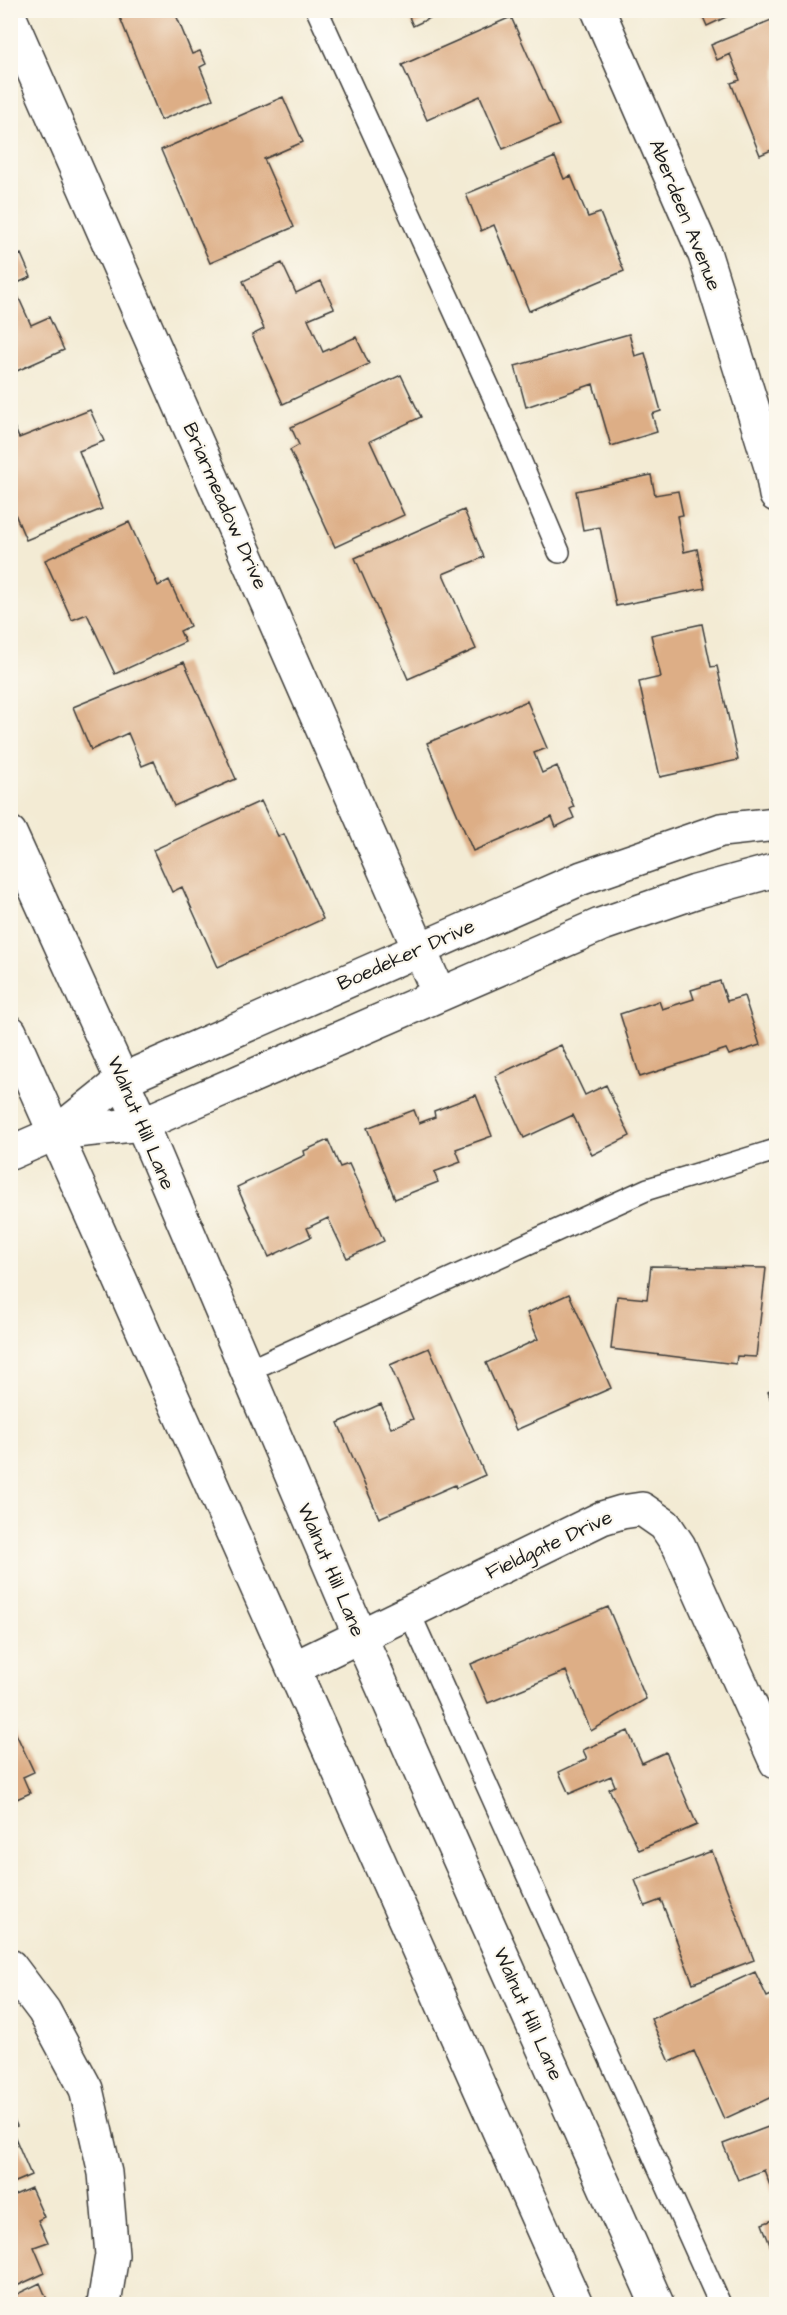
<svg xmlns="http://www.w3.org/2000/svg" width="787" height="2315" viewBox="0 0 787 2315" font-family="'Architects Daughter',sans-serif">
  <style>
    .building { fill: #ddae86 }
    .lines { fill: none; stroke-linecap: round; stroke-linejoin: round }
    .service-casing { stroke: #3c3b38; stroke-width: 24 }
    .minor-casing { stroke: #3c3b38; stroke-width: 36 }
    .tertiary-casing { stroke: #3c3b38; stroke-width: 36 }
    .secondary-casing { stroke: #3c3b38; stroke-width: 36 }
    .service { stroke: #fff; stroke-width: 21 }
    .minor { stroke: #fff; stroke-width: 33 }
    .tertiary { stroke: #fff; stroke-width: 33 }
    .secondary { stroke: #fff; stroke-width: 33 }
    .labels { text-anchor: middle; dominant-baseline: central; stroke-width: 4.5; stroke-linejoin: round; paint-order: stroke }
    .street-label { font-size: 20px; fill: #1c1c1c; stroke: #fbf7ec }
  </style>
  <rect width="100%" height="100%" fill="#fbf7ec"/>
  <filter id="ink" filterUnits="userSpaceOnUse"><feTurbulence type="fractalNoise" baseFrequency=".0167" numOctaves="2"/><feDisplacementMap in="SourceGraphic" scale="12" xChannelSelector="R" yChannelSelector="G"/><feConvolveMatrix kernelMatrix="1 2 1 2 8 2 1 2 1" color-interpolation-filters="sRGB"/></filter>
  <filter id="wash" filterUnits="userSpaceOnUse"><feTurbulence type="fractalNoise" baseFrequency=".008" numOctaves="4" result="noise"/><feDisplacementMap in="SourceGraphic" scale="24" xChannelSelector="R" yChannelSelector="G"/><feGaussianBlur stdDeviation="1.35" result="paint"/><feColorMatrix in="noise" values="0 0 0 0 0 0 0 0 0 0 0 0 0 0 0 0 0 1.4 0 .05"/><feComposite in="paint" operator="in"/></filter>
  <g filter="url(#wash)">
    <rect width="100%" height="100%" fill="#f3ebd4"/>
    <g id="blocks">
      <!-- building -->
      <path class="building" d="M 117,10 L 174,10 L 192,54 L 200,51 L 206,64 L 200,67 L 213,99 L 161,120 Z
        M 406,10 L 447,10 L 413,26 Z
        M 700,10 L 741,10 L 707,26 Z
        M 511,17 L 559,125 L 503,149 L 480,96 L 427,120 L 402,65 Z
        M 776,18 L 776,148 L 760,155 L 731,83 L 740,80 L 730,54 L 717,60 L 711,45 Z
        M 283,97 L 303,142 L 264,159 L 294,227 L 210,263 L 161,150 Z
        M 555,157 L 564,179 L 571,176 L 588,217 L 600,213 L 624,271 L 529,311 L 494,225 L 481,231 L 466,194 Z
        M 21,254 L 31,277 L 13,285 L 31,325 L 49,317 L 64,350 L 10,374 L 10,259 Z
        M 282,263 L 296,293 L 321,281 L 334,308 L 308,319 L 323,352 L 356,337 L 369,364 L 283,404 L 252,335 L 264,329 L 243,281 Z
        M 629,334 L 635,356 L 645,353 L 661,411 L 652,414 L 657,432 L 611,446 L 593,384 L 526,407 L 515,366 Z
        M 401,375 L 421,417 L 370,441 L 404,515 L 335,547 L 290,450 L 299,445 L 291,427 Z
        M 90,410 L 104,441 L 79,451 L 102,509 L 26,540 L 10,502 L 10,417 L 19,438 Z
        M 651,475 L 655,495 L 678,491 L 683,515 L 677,516 L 684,552 L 697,549 L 705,588 L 616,606 L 600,527 L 583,530 L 576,491 Z
        M 464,510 L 484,557 L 443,574 L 476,649 L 408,679 L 355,558 Z
        M 129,522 L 158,586 L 169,580 L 190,626 L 180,631 L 185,642 L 115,674 L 87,614 L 72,620 L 45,560 Z
        M 702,624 L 711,667 L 717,666 L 738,760 L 660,777 L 639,682 L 661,677 L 651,635 Z
        M 184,662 L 236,779 L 174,806 L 154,761 L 142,766 L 128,733 L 91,750 L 73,707 Z
        M 527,701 L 547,748 L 534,753 L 542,773 L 557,766 L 574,807 L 570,809 L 574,818 L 556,827 L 552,817 L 473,851 L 427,743 Z
        M 261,801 L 278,836 L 284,834 L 323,919 L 218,967 L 182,887 L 172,892 L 153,850 Z
        M 720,981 L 727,1001 L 744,996 L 760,1045 L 729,1055 L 726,1049 L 640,1077 L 620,1014 L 659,1001 L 662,1009 L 694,999 L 691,990 Z
        M 561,1045 L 585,1095 L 606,1085 L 630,1136 L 592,1155 L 573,1115 L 524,1138 L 495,1076 Z
        M 476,1095 L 492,1136 L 456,1149 L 461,1162 L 434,1172 L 438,1182 L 395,1199 L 367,1128 L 414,1110 L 419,1123 L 435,1117 L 434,1111 Z
        M 328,1140 L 340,1167 L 349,1164 L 384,1241 L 347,1258 L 328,1218 L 307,1228 L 311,1237 L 269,1257 L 237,1187 L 305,1155 L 304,1151 Z
        M 651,1266 L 766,1268 L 756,1357 L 737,1356 L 736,1364 L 611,1349 L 617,1296 L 647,1299 Z
        M 569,1294 L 611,1388 L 516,1430 L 486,1363 L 538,1339 L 527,1313 Z
        M 429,1348 L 485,1475 L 456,1488 L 455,1485 L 379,1518 L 338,1423 L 381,1404 L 391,1428 L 413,1419 L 390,1365 Z
        M 776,1388 L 776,1416 L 768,1392 Z
        M 608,1607 L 646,1699 L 591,1731 L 566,1671 L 488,1703 L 471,1664 Z
        M 10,1721 L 34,1772 L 23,1777 L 30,1793 L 10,1802 Z
        M 628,1731 L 642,1763 L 666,1752 L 697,1825 L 639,1850 L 609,1789 L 615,1786 L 611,1776 L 569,1794 L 559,1772 L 587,1759 L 583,1750 Z
        M 712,1851 L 754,1960 L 693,1983 L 661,1900 L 645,1906 L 635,1880 Z
        M 755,1972 L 767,1997 L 776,1993 L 776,2095 L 724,2119 L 694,2051 L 670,2062 L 651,2019 Z
        M 10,2111 L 17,2126 L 11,2128 L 31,2175 L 10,2184 Z
        M 776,2124 L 776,2201 L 764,2170 L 738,2180 L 723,2144 Z
        M 31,2188 L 44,2217 L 38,2220 L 48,2242 L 34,2247 L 45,2273 L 10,2289 L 10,2197 Z
        M 776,2219 L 776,2248 L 772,2250 L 762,2224 Z
        M 40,2283 L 49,2304 L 10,2304 L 10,2302 L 15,2300 L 13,2296 Z"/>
    </g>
  </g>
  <g filter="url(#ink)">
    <use href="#blocks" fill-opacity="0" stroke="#3c3b38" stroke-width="1.5"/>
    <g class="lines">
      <!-- service casing -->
      <g class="service-casing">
        <path id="service" d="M 317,10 L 493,396 L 559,552
          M 247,1371 L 648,1189 L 776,1150
          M 409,1612 L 720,2304"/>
      </g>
      <!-- minor casing -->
      <g class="minor-casing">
        <path id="minor" d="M 598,10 L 705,255 L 771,467 L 776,495
          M 10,18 L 439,994
          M 360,1636 L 602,1518 L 622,1512 L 642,1509 L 665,1525 L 679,1546 L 776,1762
          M 10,1966 L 44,2011 L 86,2089 L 105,2173 L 112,2255 L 104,2304"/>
      </g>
      <!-- tertiary casing -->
      <g class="tertiary-casing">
        <path id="tertiary" d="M 56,1133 L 142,1124 L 600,925 L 695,892 L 776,870
          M 10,1153 L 56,1133 L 122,1080 L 582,878 L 721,830 L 776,824"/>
      </g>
      <!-- secondary casing -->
      <g class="secondary-casing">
        <path id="secondary" d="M 10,833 L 142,1124 L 360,1636 L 657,2304
          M 10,1032 L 576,2304
          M 294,1668 L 360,1636"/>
      </g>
      <!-- service -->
      <use href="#service" class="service"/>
      <!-- minor -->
      <use href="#minor" class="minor"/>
      <!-- tertiary -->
      <use href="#tertiary" class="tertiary"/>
      <!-- secondary -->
      <use href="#secondary" class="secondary"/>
    </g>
  </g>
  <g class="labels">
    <!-- street labels -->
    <g class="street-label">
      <text transform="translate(685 215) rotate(68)">Aberdeen Avenue</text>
      <text transform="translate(225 506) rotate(66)">Briarmeadow Drive</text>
      <text transform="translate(406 955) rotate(-24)">Boedeker Drive</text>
      <text transform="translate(141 1123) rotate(67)">Walnut Hill Lane</text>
      <text transform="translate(549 1545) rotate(-25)">Fieldgate Drive</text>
      <text transform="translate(331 1570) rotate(67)">Walnut Hill Lane</text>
      <text transform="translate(528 2014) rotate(66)">Walnut Hill Lane</text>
    </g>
  </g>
  <!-- margin -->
  <rect width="787" height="2315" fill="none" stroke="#fbf7ec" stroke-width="36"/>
</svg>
